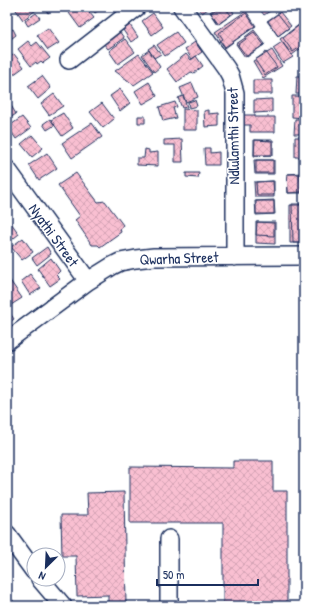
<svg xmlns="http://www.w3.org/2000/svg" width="311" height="613" viewBox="0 0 311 613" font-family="'Patrick Hand',sans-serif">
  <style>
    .building { fill: url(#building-cross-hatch); stroke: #1b2f5e }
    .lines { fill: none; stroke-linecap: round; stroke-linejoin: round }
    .minor-casing { stroke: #1b2f5e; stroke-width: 20 }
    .minor { stroke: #fff; stroke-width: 17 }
    .labels { text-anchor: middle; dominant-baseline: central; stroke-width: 3; stroke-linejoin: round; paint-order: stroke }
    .street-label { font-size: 15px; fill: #1b2f5e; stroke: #fff }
  </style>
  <defs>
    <pattern id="building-cross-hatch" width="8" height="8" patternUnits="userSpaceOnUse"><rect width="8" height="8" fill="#f9bfd1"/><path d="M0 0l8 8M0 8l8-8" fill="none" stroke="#d5a4b6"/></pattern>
  </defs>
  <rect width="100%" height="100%" fill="#fff"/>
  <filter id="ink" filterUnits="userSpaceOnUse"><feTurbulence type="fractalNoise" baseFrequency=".025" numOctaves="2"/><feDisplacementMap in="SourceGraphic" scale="8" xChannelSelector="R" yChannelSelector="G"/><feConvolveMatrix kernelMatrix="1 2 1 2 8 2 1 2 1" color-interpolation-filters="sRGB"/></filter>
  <g filter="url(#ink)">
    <!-- building -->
    <path class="building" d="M 14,7 L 34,7 L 36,10 L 23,20 Z
      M 44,7 L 56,7 L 48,13 L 44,8 Z
      M 78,7 L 85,7 L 94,18 L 80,28 L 69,13 Z
      M 91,7 L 103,7 L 95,13 Z
      M 197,7 L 211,7 L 202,13 Z
      M 217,7 L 230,7 L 234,13 L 218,24 L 210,12 Z
      M 219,7 L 230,7 L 227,10 L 231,15 L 219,24 L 211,13 Z
      M 258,7 L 276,7 L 264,15 Z
      M 246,11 L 256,26 L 225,47 L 215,32 Z
      M 280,12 L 291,26 L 278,36 L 267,21 Z
      M 36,13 L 40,18 L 28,26 L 25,21 Z
      M 153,13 L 163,27 L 152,35 L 142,21 Z
      M 246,13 L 255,26 L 225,48 L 220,41 L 223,39 L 219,33 Z
      M 278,14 L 289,28 L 278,36 L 268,21 Z
      M 7,19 L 10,24 L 7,25 L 11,30 L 13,29 L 16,35 L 7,42 Z
      M 304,20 L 304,44 L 293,52 L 283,38 L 302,23 L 301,22 Z
      M 304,21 L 304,46 L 292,55 L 280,39 Z
      M 130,25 L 138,37 L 131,42 L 123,30 Z
      M 48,28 L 59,43 L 48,50 L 37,35 Z
      M 254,30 L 265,44 L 247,57 L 238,45 L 246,39 L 245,37 Z
      M 119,31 L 124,38 L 108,49 L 103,43 Z
      M 176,32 L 184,43 L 165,56 L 157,45 Z
      M 254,32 L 264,45 L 245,57 L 236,44 Z
      M 125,39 L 135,52 L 118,64 L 109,51 Z
      M 28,41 L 32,46 L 37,42 L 50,58 L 43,63 L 41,61 L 37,64 L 36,62 L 31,66 L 18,49 Z
      M 195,42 L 202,52 L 192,59 L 185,49 Z
      M 282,42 L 293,57 L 283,63 L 273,48 Z
      M 154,45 L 161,54 L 154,58 L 148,49 Z
      M 149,50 L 160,67 L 154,72 L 142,55 Z
      M 272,50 L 282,66 L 263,78 L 253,61 Z
      M 266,52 L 277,67 L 265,75 L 255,60 Z
      M 14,54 L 24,67 L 13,75 L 7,67 L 7,60 Z
      M 139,54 L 153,72 L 134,85 L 115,71 Z
      M 186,54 L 191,60 L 196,56 L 203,66 L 194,73 L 191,72 L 177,82 L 167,69 Z
      M 42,76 L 51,88 L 38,99 L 28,86 Z
      M 297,76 L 304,76 L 304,94 L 296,94 Z
      M 253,80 L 272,80 L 272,94 L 253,94 Z
      M 149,82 L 157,96 L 143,104 L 135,91 Z
      M 192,83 L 198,97 L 186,102 L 180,88 Z
      M 120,89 L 130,103 L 120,111 L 110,96 Z
      M 54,94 L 63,106 L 49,115 L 41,104 Z
      M 183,96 L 187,107 L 182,108 L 178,98 Z
      M 292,96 L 304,96 L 304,118 L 292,117 Z
      M 272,99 L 272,112 L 254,113 L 254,100 Z
      M 195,100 L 197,106 L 189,108 L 188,102 Z
      M 9,102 L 16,114 L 7,120 L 7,103 Z
      M 175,102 L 177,107 L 173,108 L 176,118 L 163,121 L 159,107 Z
      M 102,103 L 114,119 L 103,128 L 90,112 Z
      M 183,109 L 197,110 L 197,130 L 183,130 Z
      M 209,110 L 209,114 L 219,113 L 219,126 L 205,127 L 204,111 Z
      M 63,113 L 73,128 L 62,136 L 51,120 Z
      M 243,115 L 255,115 L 255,117 L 275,117 L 275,132 L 250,132 L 250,125 L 243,125 Z
      M 138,116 L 145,116 L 145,123 L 138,123 Z
      M 22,117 L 31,128 L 16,139 L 8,127 Z
      M 50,119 L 55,125 L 47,130 L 43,124 Z
      M 295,119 L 304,119 L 304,134 L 294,134 Z
      M 92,123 L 102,137 L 72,158 L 62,143 Z
      M 32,135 L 43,148 L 32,157 L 21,144 Z
      M 295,137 L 304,137 L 304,157 L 295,157 Z
      M 182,139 L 183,162 L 175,162 L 175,145 L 164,145 L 164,140 Z
      M 254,140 L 273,140 L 273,155 L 254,156 Z
      M 255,140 L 272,141 L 272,155 L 254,155 Z
      M 204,148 L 210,148 L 210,153 L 219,152 L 219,165 L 205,165 Z
      M 145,149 L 149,150 L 149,153 L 158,152 L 158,166 L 137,165 L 137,158 L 144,158 Z
      M 47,153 L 57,168 L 39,180 L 29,165 Z
      M 254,160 L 274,160 L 274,174 L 255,174 Z
      M 256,160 L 273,160 L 273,173 L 256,173 Z
      M 76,173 L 98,202 L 105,201 L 123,225 L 120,229 L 121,232 L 100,247 L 98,245 L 92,245 L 75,220 L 80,216 L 58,185 Z
      M 186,173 L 199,173 L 198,178 L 186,177 Z
      M 301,173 L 302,193 L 288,193 L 287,174 Z
      M 287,174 L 300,174 L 301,192 L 288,193 Z
      M 273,181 L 274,195 L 257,195 L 256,182 Z
      M 274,181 L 274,197 L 255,197 L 254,182 Z
      M 274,200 L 275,214 L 256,215 L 255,201 Z
      M 256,201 L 274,201 L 274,214 L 256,214 Z
      M 292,204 L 304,204 L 304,243 L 293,243 Z
      M 290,205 L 304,205 L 304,243 L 290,243 Z
      M 9,220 L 19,234 L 9,242 L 7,238 L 7,221 Z
      M 256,222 L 275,222 L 275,244 L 256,243 Z
      M 257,222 L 274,223 L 274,236 L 256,235 Z
      M 23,238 L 33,252 L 22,260 L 11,247 Z
      M 47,247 L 51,254 L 37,265 L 32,258 Z
      M 51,258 L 60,271 L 56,275 L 60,279 L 50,286 L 38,269 Z
      M 30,274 L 41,288 L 30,295 L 21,281 Z
      M 9,279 L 22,298 L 11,305 L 7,299 L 7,281 Z
      M 7,309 L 14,319 L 7,324 Z
      M 233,461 L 273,461 L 273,491 L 287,491 L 287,606 L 223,606 L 223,523 L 130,523 L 130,467 L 233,468 Z
      M 124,492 L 126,606 L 108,606 L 108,595 L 77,596 L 76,556 L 62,556 L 61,515 L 88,515 L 87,493 Z
      M 7,592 L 16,605 L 14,606 L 7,606 Z"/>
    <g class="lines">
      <!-- minor casing -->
      <g class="minor-casing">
        <path id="minor" d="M 182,7 L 226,68 L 230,75 L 235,93 L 235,257
          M 69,60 L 137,7
          M 7,169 L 88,281
          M 7,341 L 88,281 L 112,266 L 120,262 L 136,259 L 154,257 L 304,256
          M 7,534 L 34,571
          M 40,579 L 63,606
          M 169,606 L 169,539"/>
      </g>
      <!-- minor -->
      <use href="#minor" class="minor"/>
    </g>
  </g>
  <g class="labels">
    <!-- street labels -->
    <g class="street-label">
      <text transform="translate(233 136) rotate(-91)">Ndlulamthi Street</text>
      <text transform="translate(54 235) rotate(54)">Nyathi Street</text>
      <text transform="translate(179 258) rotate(-2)">Qwarha Street</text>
    </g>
  </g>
  <!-- margin -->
  <rect width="311" height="613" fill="none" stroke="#fff" stroke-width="24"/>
  <rect x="12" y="12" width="287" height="589" fill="none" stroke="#1b2f5e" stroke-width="1.5" filter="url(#ink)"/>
  <!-- north arrow -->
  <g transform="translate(46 567) rotate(204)"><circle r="19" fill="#ffffff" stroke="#a4acbf"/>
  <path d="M0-3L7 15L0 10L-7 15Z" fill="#1b2f5e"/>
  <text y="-6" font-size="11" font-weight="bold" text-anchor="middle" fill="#1b2f5e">N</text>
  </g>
  <!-- scale -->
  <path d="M157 579v6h101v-6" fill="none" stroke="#1b2f5e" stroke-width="2"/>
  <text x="163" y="579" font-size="12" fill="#1b2f5e" stroke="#ffffff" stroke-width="3" paint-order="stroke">50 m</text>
</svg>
